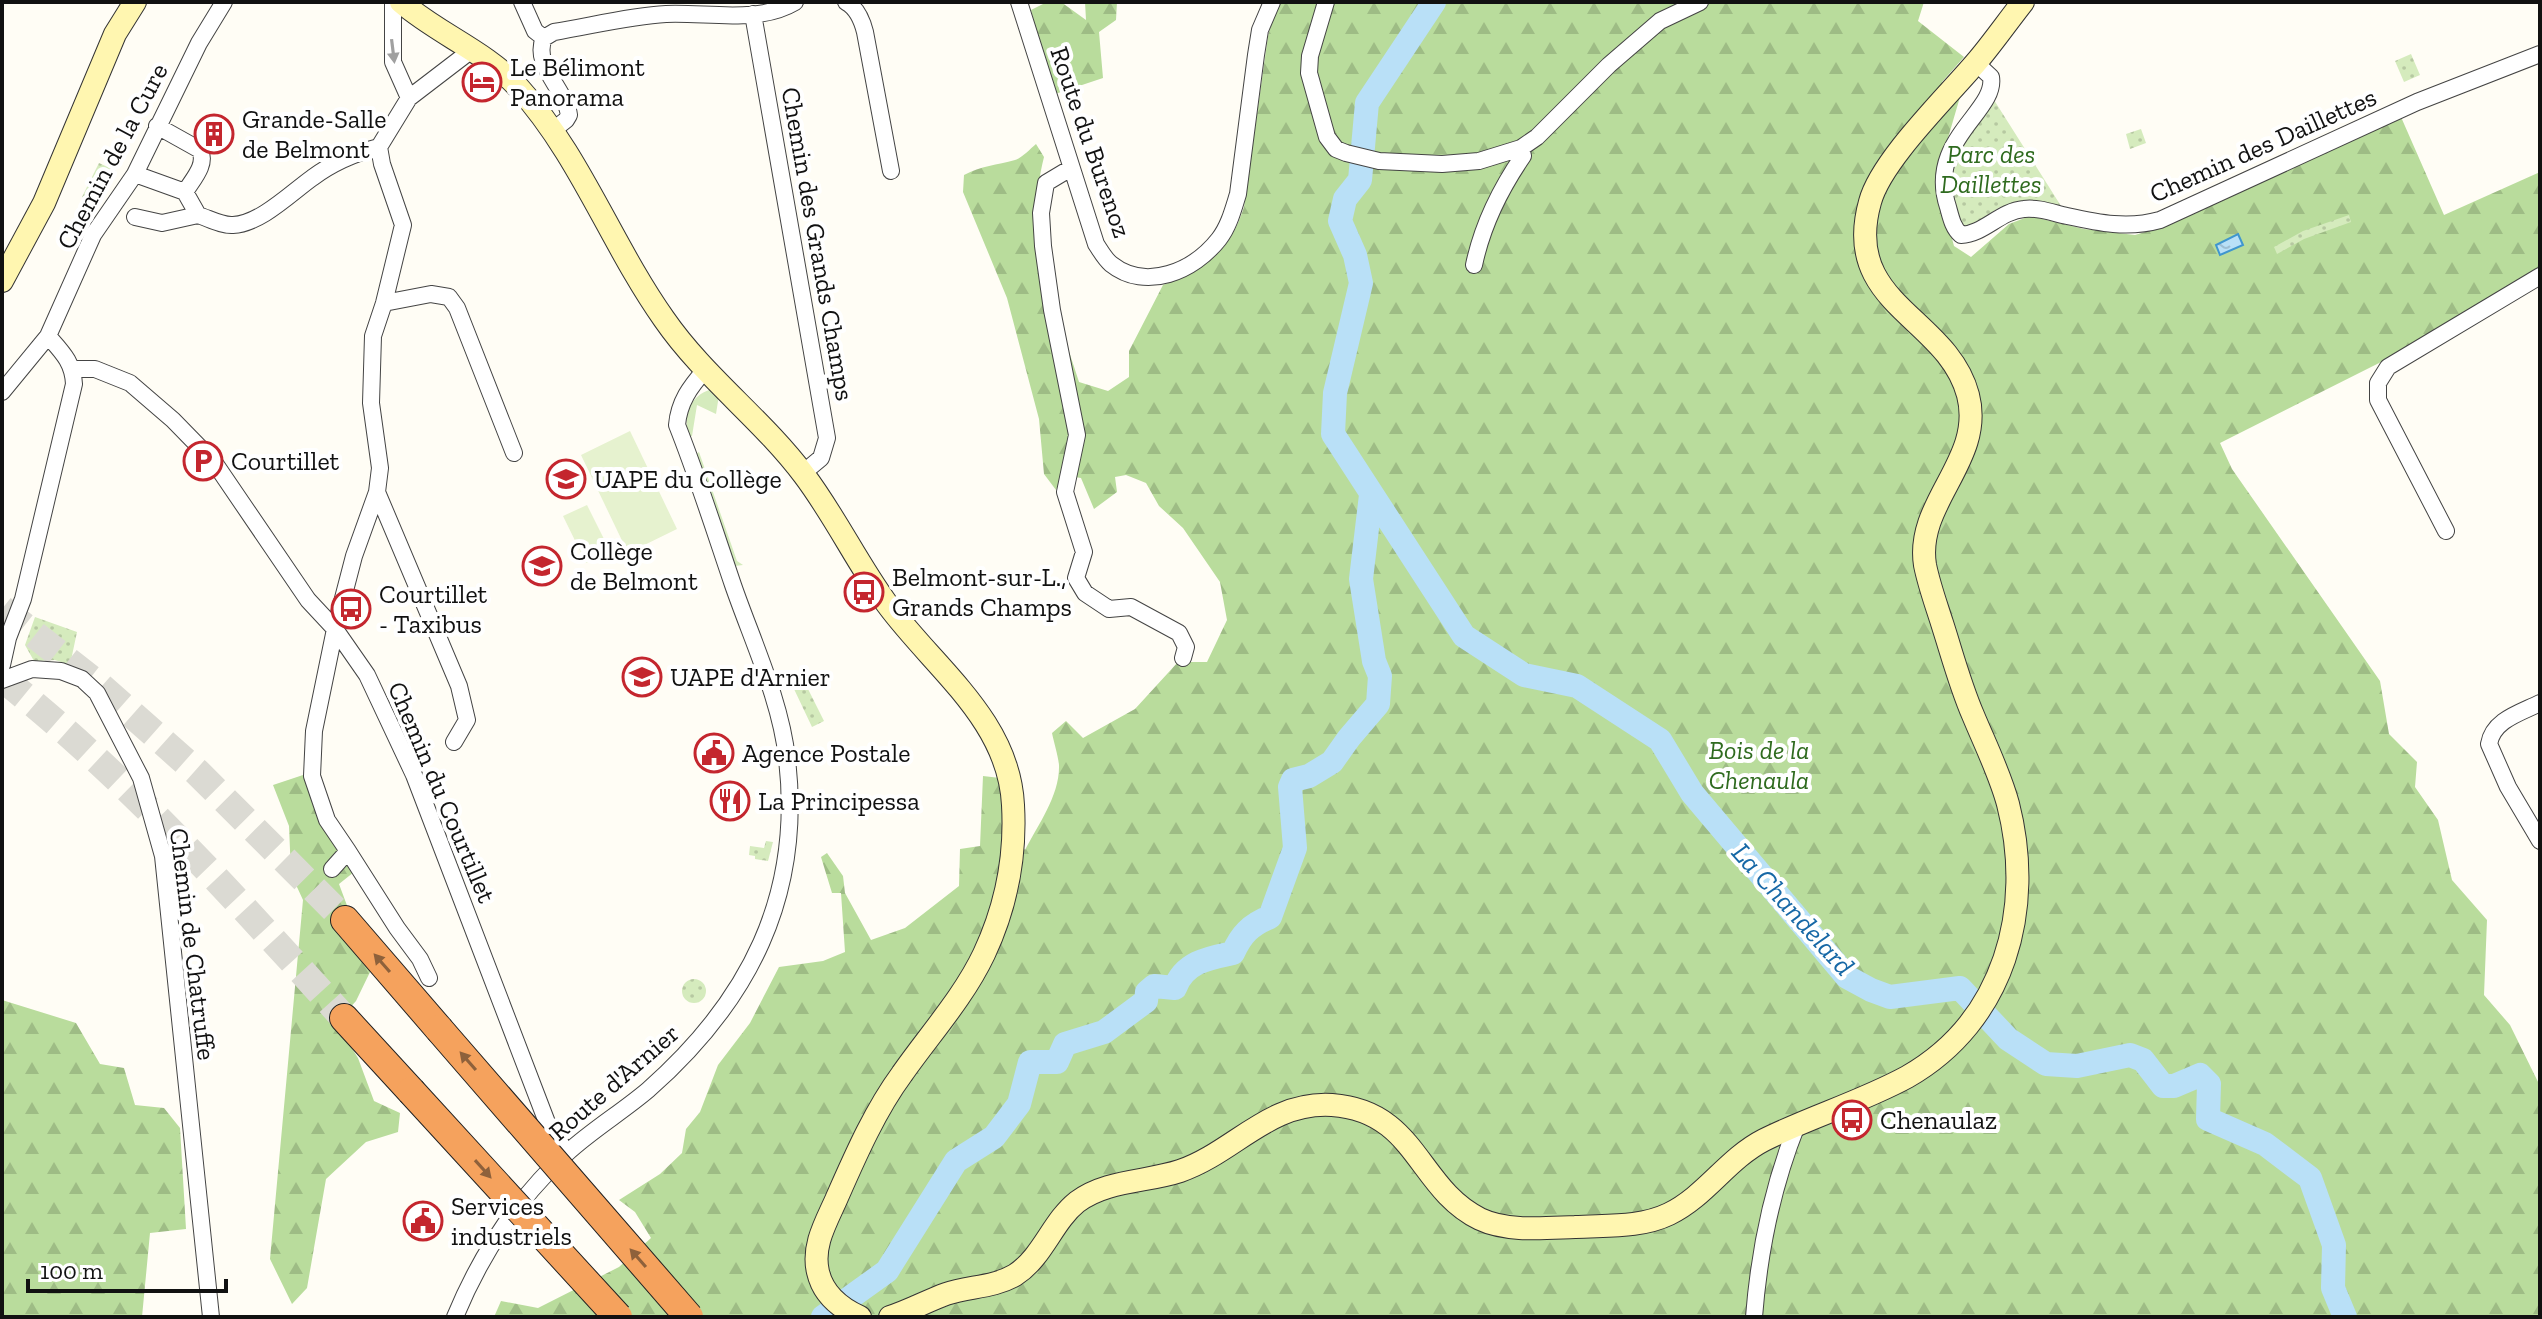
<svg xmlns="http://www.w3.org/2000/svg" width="2542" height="1319" viewBox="0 0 2542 1319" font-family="'Zilla Slab',serif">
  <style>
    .grass { fill: #d5ebbd }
    .forest { fill: url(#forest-firs) }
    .park { fill: url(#park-dots) }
    .pitch { fill: #e6f2cf }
    .water { fill: url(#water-ripples); stroke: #3f96cf; stroke-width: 2 }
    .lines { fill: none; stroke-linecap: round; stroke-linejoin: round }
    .river { stroke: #b9e0f7; stroke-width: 24 }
    .highway-tunnel { stroke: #dbdad3; stroke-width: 28; stroke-dasharray: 28 14; stroke-linecap: butt }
    .street-casing { stroke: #444; stroke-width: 18 }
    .secondary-casing { stroke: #333; stroke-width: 24 }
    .highway-casing { stroke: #222; stroke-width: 30 }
    .street { stroke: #fff; stroke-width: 16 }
    .secondary { stroke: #fff6b0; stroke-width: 22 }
    .highway { stroke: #f5a25d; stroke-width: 28 }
    .highway-bridge-casing { stroke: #222; stroke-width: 30; stroke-linecap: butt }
    .highway-bridge { stroke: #f5a25d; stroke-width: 28 }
    .oneway { fill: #a0a0a0 }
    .oneway2 { fill: #8e613b }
    .labels { text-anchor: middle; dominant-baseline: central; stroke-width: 8; stroke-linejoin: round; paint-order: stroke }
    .poi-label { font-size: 26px; fill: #111; stroke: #fff; text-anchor: start }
    .street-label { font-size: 26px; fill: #111; stroke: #fff }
    .park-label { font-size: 26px; font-style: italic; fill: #2f6b1f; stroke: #fff }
    .water-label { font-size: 28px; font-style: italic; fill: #1768a6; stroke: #fff }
  </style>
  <defs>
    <pattern id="forest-firs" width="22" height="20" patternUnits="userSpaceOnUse" patternTransform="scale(2)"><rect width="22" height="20" fill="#b9dc9c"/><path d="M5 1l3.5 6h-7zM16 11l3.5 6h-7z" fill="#9ebc85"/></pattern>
    <pattern id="park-dots" width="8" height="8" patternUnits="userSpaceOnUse" patternTransform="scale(2)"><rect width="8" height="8" fill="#d5ebbd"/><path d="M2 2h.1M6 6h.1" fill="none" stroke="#b6c8a1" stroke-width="1.8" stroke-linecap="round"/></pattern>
    <pattern id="water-ripples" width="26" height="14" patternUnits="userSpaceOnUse" patternTransform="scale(2)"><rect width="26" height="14" fill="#b9e0f7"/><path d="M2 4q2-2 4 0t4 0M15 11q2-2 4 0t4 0" fill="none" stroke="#9ebfd3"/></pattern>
  </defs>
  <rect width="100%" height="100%" fill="#fffdf5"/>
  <!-- grass -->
  <path class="grass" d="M 709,390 L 719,395 L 716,414 L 697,405 L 692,436 L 688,437 C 684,416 688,398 709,390 Z
    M 699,452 L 737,561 L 743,565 L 735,566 L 696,454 Z"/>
  <!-- forest -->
  <path class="forest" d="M 1047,2 L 1061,2 L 1086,20 L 1085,2 L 1117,2 L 1116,20 L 1099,32 L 1103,78 L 1052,95 L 1031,10 Z
    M 1281,2 L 1924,2 L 1918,21 L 1964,57 L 1942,82 L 1960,97 L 1936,179 L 1954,246 L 1971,257 L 2009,224 L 2030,216 L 2084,229 L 2135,235 L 2166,226 L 2401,117 L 2444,215 L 2540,172 L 2540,269 L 2401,352 L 2220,443 L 2232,469 L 2380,681 L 2389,734 L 2417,762 L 2415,787 L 2438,820 L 2452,880 L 2487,920 L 2484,995 L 2510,1025 L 2540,1086 L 2540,1317 L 494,1317 L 501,1301 L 538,1308 L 619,1267 L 651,1238 L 635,1212 L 619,1200 L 660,1174 L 682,1153 L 686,1129 L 700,1112 L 718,1065 L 750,1023 L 779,967 L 823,961 L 845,952 L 841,893 L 832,893 L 821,857 L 827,853 L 843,876 L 845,893 L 871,940 L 905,928 L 959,886 L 960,849 L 980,846 L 983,776 L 1000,778 L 1005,822 L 1025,850 C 1038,825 1060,795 1059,765 C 1058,755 1054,743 1052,733 L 1066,721 L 1083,738 L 1135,709 L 1178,662 L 1207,662 L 1227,620 L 1220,582 L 1183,528 L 1159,506 L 1146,483 L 1126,475 L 1115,477 L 1117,492 L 1094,509 L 1081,478 L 1062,475 L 1056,490 L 1044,474 L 1039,419 L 1007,298 L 963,192 L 964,175 C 981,166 997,165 1015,160 C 1022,158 1030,149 1036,144 L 1044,157 C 1023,239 1055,305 1079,382 L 1108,391 L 1129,377 L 1129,351 L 1163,285 C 1206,269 1229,253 1244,207 L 1268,36 L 1274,13 Z
    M 306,774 L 318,819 L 354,872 L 339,884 L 371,970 L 356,1001 L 336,1023 L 358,1058 L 374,1101 L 400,1113 L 398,1132 L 366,1142 L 326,1179 L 307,1288 L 292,1304 L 270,1259 L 303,900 L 291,874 L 289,826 L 273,785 Z
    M 2,1000 L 76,1023 L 100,1064 L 124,1068 L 135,1105 L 164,1108 L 180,1128 L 186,1229 L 150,1233 L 142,1317 L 2,1317 Z"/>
  <!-- park -->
  <path class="park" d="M 2411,54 L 2420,75 L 2404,82 L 2395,61 Z
    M 1994,100 L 2061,206 L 2025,201 L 2000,207 L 1963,231 L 1951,209 L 1950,167 L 1963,135 Z
    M 2141,129 L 2146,143 L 2130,149 L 2126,134 Z
    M 99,163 L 116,171 L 94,204 L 85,201 L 82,197 Z
    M 2349,215 L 2351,222 L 2304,239 L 2277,254 L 2274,247 L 2303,231 Z
    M 35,617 L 77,632 L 70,665 L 55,660 L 34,661 L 25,645 Z
    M 805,683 L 824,721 L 812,727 L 794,689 Z
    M 766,841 L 773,842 L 768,861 L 755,859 L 755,856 L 749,855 L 750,846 L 764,848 Z
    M682 991a12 12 0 1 1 24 0a12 12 0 1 1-24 0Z"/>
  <!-- pitch -->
  <path class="pitch" d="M 630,431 L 677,529 L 628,553 L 581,455 Z
    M 587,505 L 610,551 L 586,563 L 563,516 Z"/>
  <!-- water -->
  <path class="water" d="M 2238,234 L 2243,245 L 2220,255 L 2216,245 Z"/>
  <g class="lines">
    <!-- river -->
    <path class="river" d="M 1434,2 L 1367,103 L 1360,180 L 1345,199 L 1340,221 L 1355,255 L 1361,283 L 1335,393 L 1333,434 L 1464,636 L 1524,675 L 1577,686 L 1660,740 L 1692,793 L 1847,977 L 1871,990 L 1890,997 L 1960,988 L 2008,1039 L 2046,1064 L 2077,1066 L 2130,1055 L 2143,1060 L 2163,1086 L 2174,1086 L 2200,1075 L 2209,1084 L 2208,1119 L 2265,1144 L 2310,1178 L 2334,1245 L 2333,1288 L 2345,1317
      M 823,1317 L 887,1271 L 956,1161 L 994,1137 L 1019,1104 L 1030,1062 L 1057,1062 L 1065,1044 L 1104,1032 L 1146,1001 L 1147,992 L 1154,986 L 1175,988 C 1184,962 1209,958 1233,953 C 1241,935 1250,925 1270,917 L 1295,848 L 1290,787 L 1293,780 L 1309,776 L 1332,762 L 1349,738 L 1378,704 L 1380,676 L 1374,661 L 1361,579 L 1371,495"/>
    <!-- highway-tunnel -->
    <path class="highway-tunnel" d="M 2,609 L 100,686 L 197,772 L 345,920
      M 2,678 C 128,778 236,899 344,1018"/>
    <!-- street casing -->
    <g class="street-casing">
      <path id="street" d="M 393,2 L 393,62 L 409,98
        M 522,2 L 535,31 L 544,38
        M 846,2 C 857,8 862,20 865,32 L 891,171
        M 1019,2 L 1096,244 C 1100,250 1105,259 1111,264 C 1146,292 1194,271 1219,239 C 1229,226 1233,210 1238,194 L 1256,55 L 1260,30 L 1272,2
        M 1326,2 L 1310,56 L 1309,73 L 1327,137 L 1336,149 L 1346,153 L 1379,161 L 1442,164 L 1479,161 L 1521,148 L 1537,137 L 1609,65 L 1660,21 L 1700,2
        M 753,14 L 827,438 L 821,458 L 803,473
        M 544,38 L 554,32 C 591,26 629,16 666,14 C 707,12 758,24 795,2
        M 544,38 C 532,65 566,90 569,115 L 566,120 L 552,131
        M 1976,63 L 1991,77 C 1997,112 1926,140 1948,207 C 1951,218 1953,228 1961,235 C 1984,234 2000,211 2024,209 C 2038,207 2053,213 2067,216 C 2099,223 2128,229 2160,220 L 2417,102 L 2540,54
        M 157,126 L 200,150 C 207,165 193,179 185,192
        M 1071,168 L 1046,183 L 1041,213 L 1043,246 L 1052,310 L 1077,435 L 1065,492 L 1084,552 L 1076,578 L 1085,593 L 1109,609 L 1131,607 L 1179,633 L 1186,647 L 1183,658
        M 135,174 L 185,192 L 198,215 L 162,223 L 135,217
        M 198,215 C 208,218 222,226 233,225 C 260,224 291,193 312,178 C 332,163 355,153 379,147
        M 1474,265 C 1482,227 1501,188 1523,156 L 1521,148
        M 384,303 L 431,294 L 449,297 L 457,308 L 514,453
        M 73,369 L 95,369 L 130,383 L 173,420 L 214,462 L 308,600 L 335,629 L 367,675 L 414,775 L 548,1125 L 567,1153
        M 2,392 L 48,336 L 93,235 L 135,174 L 199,43 L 224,2
        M 377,492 L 459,686 L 467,720 L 454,742
        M 2446,531 L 2378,400 L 2378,383 L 2388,367 L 2540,276
        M 2,665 L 8,638 L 23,599 L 74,384 C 73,362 62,352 48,336
        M 2,680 L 32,669 L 61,671 L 82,679 L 97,693 L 141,778 L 163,856 L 211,1317
        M 2540,703 C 2520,713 2493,720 2489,744 L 2508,787 L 2540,841
        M 348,851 L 397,928 L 420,959 L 429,978
        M 332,869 L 348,851 L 327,820 L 312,776 L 314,731 L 335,629 L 354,556 L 377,492 L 380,468 L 371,403 L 373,336 L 384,303 L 403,225 L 382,164 L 379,147 L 409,98 L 473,49
        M 455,1317 C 481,1254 516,1200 567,1153 C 592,1130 622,1112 648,1090 C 749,1001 803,896 787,759 C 781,701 752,640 733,585 C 715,532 698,478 677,425 C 679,402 690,387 705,370
        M 1754,1317 C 1759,1253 1773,1185 1797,1125"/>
    </g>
    <!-- secondary casing -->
    <g class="secondary-casing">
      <path id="secondary" d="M 401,2 C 438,34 485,51 518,87 C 580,155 611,244 664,319 C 704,377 762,419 804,475 C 835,516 857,563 887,604 C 934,668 1009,720 1013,805 C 1016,856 1006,907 984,954 C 963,998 930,1034 902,1074 C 874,1112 854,1159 835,1202 C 825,1224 812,1247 818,1272 C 823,1294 840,1308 860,1317
        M 2,281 L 44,203 L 115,34 L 135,2
        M 890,1317 C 909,1311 927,1301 946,1294 C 968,1286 993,1288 1015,1275 C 1043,1257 1052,1222 1077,1202 C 1106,1180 1147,1182 1180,1171 C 1235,1152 1269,1101 1332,1105 C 1417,1111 1417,1188 1480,1219 C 1507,1232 1545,1228 1575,1227 C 1606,1225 1640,1228 1669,1214 C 1706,1196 1727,1159 1764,1140 C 1810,1117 1861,1102 1907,1077 C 2005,1021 2035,909 2008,804 C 2000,774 1985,744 1973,715 C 1960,685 1952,654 1942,623 C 1936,604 1929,585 1925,565 C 1915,502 1985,460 1968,395 C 1947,316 1841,305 1870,202 C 1881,160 1949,95 1979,59 C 1994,41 2008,21 2023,2"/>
    </g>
    <!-- highway casing -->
    <g class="highway-casing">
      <path id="highway" d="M 345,920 L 439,1029
        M 344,1018 L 411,1091"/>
    </g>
    <!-- street -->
    <use href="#street" class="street"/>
    <!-- secondary -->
    <use href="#secondary" class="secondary"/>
    <!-- highway -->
    <use href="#highway" class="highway"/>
    <!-- highway-bridge casing -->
    <g class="highway-bridge-casing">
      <path id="highway-bridge" d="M 439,1029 L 689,1317
        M 411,1091 L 618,1317"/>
    </g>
    <!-- highway-bridge -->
    <use href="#highway-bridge" class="highway-bridge"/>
  </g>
  <!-- one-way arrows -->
  <defs><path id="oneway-solid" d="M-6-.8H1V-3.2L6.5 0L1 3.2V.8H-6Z" transform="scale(2)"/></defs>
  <use class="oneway" href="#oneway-solid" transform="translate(393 51) rotate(83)"/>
  <g class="oneway2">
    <use href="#oneway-solid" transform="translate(382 963) rotate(-131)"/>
    <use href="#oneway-solid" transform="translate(468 1061) rotate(-131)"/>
    <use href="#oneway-solid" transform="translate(483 1169) rotate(48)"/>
    <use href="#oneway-solid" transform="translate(638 1258) rotate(-131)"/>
  </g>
  <!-- icons -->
  <defs>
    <g id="hotel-ring" transform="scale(2)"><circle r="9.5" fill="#fff" stroke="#c4262e" stroke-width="1.5"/><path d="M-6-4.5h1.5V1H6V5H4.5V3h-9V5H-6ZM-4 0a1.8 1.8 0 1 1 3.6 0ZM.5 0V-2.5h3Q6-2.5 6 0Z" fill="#c4262e"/></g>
    <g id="building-ring" transform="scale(2)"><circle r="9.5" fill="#fff" stroke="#c4262e" stroke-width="1.5"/><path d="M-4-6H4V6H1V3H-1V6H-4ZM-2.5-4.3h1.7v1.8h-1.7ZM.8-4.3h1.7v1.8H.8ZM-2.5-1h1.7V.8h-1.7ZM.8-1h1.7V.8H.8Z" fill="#c4262e"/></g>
    <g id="parking-ring" transform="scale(2)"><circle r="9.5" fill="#fff" stroke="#c4262e" stroke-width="1.5"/><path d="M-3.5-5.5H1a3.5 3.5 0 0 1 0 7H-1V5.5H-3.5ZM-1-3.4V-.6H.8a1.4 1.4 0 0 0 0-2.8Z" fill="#c4262e"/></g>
    <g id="school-ring" transform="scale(2)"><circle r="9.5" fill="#fff" stroke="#c4262e" stroke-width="1.5"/><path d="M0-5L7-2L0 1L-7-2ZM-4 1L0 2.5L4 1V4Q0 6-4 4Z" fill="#c4262e"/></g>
    <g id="bus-ring" transform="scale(2)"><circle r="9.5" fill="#fff" stroke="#c4262e" stroke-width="1.5"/><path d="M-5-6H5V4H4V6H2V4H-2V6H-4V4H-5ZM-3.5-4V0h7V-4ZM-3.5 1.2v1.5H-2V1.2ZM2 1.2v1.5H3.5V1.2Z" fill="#c4262e"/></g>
    <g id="civic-ring" transform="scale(2)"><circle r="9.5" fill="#fff" stroke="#c4262e" stroke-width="1.5"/><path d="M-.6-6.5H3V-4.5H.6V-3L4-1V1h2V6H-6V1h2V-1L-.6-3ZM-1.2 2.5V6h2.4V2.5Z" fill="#c4262e"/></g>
    <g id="restaurant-ring" transform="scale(2)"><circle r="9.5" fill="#fff" stroke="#c4262e" stroke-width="1.5"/><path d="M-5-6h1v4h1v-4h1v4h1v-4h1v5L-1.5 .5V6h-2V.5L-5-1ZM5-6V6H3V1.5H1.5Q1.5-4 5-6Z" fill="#c4262e"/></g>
  </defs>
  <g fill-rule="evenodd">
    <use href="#hotel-ring" x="482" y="82"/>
    <use href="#building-ring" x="214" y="134"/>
    <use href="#parking-ring" x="203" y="461"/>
    <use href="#school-ring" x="566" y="479"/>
    <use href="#school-ring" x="542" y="566"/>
    <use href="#bus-ring" x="864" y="592"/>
    <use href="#bus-ring" x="351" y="609"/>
    <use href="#school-ring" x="642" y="677"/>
    <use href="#civic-ring" x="714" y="753"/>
    <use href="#restaurant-ring" x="730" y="801"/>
    <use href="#bus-ring" x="1852" y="1120"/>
    <use href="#civic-ring" x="423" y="1221"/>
  </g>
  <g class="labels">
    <!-- poi labels -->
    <g class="poi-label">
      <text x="510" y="67">Le Bélimont<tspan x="510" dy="30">Panorama</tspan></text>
      <text x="242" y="119">Grande-Salle<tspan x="242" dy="30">de Belmont</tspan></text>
      <text x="231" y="461">Courtillet</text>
      <text x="594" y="479">UAPE du Collège</text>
      <text x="570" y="551">Collège<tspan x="570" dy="30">de Belmont</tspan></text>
      <text x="892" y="577">Belmont-sur-L.,<tspan x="892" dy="30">Grands Champs</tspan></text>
      <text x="379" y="594">Courtillet<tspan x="379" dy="30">- Taxibus</tspan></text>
      <text x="670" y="677">UAPE d'Arnier</text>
      <text x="742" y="753">Agence Postale</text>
      <text x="758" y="801">La Principessa</text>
      <text x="1880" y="1120">Chenaulaz</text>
      <text x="451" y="1206">Services<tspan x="451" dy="30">industriels</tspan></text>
    </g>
    <!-- street labels -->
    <g class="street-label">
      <text transform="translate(1091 142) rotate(71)">Route du Burenoz</text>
      <text transform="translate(2263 145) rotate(-24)">Chemin des Daillettes</text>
      <text transform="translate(112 156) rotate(-62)">Chemin de la Cure</text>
      <text transform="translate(818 244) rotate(80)">Chemin des Grands Champs</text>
      <text transform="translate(442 792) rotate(67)">Chemin du Courtillet</text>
      <text transform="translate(193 944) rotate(83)">Chemin de Chatruffe</text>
      <text transform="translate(614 1082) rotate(-41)">Route d'Arnier</text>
    </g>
    <!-- park labels -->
    <g class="park-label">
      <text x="1991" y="154">Parc des<tspan x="1991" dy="30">Daillettes</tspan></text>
      <text x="1759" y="750">Bois de la<tspan x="1759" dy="30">Chenaula</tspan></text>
    </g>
    <!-- water labels -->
    <g class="water-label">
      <text transform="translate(1793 909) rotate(48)">La Chandelard</text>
    </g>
  </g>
  <!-- border -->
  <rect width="2542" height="1319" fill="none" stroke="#111111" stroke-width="8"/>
  <!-- scale -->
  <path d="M28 1279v12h198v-12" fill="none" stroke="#111111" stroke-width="4"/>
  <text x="40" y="1279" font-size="24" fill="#111111" stroke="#ffffff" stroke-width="6" paint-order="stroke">100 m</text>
</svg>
